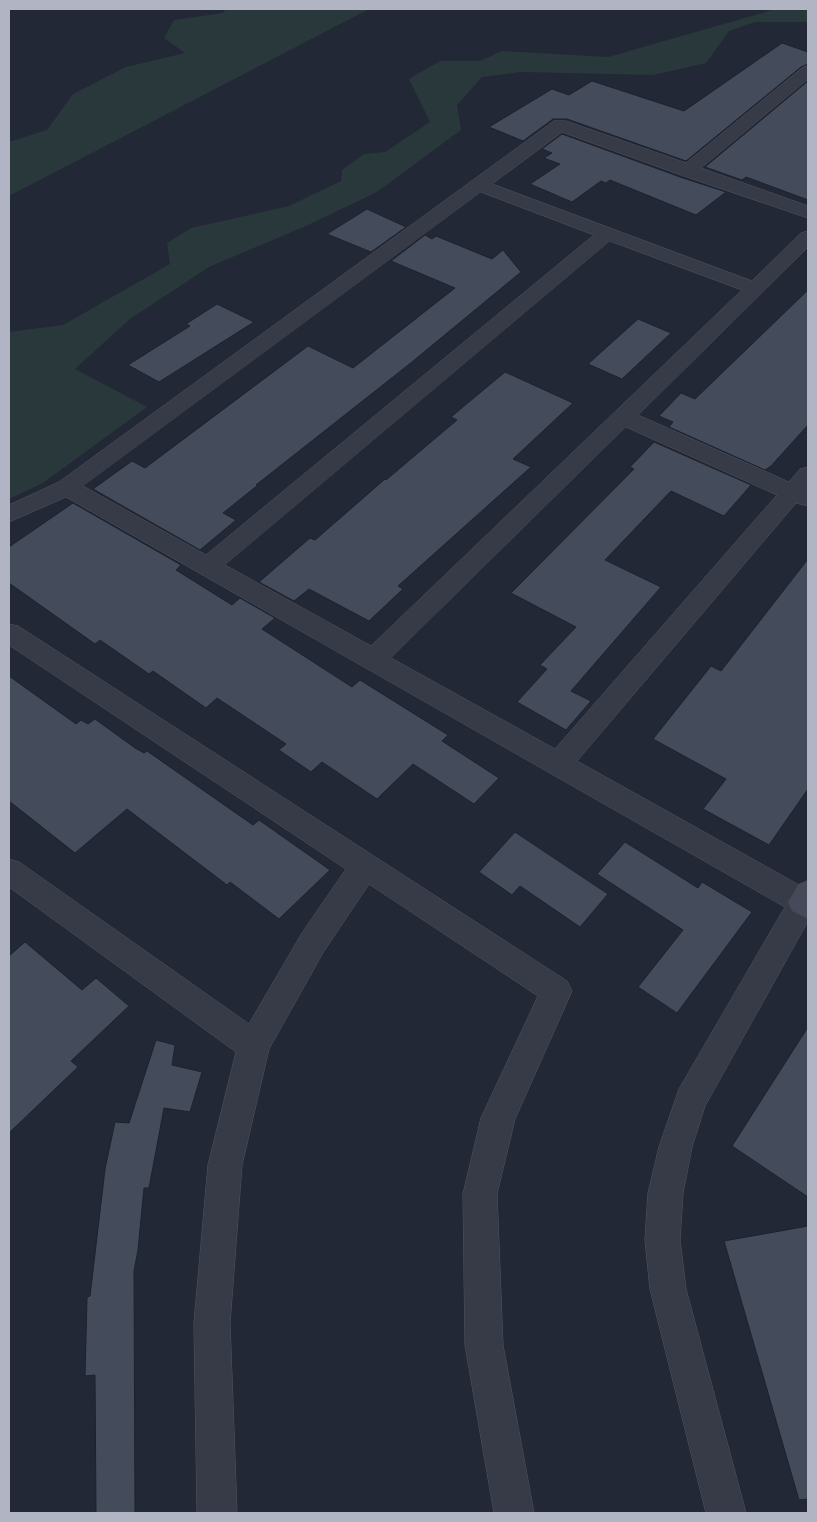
<svg xmlns="http://www.w3.org/2000/svg" width="817" height="1522" viewBox="0 0 817 1522" font-family="Helvetica,sans-serif">
  <style>
    .green { fill: #29383b }
    .building { fill: #444b5b; stroke: #1e222e }
    .lines { fill: none; stroke-linecap: round; stroke-linejoin: round }
    .street-casing { stroke: #515562; stroke-width: 1 }
    .secondary-casing { stroke: #515562; stroke-width: 1 }
    .street { fill: #363b47; fill-rule: evenodd }
    .secondary { fill: #45495a; fill-rule: evenodd }
  </style>
  <rect width="100%" height="100%" fill="#232836"/>
  <!-- green -->
  <path class="green" d="M 226,9 L 369,9 L 9,196 L 9,142 L 47,130 L 73,94 L 126,67 L 185,53 L 164,38 L 174,20 L 223,13 Z
    M 776,9 L 808,9 L 808,22 L 755,22 L 729,31 L 706,63 L 653,75 L 521,72 L 482,77 L 457,105 L 461,130 L 377,192 L 308,225 L 209,267 L 130,319 L 75,369 L 147,407 L 43,483 L 9,499 L 9,332 L 63,325 L 170,264 L 167,243 L 191,228 L 289,206 L 341,181 L 342,170 L 364,154 L 385,152 L 430,122 L 409,79 L 440,61 L 480,61 L 502,51 L 608,57 Z"/>
  <!-- building -->
  <path class="building" d="M 782,43 L 808,52 L 808,64 L 801,67 L 686,161 L 567,119 L 553,119 L 523,141 L 489,127 L 552,89 L 569,95 L 592,81 L 684,111 Z
    M 808,81 L 808,200 L 746,177 L 742,180 L 705,167 Z
    M 562,134 L 680,177 L 726,192 L 696,215 L 610,180 L 606,183 L 601,181 L 572,202 L 530,184 L 560,164 L 544,158 L 552,153 L 542,149 Z
    M 367,209 L 406,227 L 371,252 L 327,234 Z
    M 425,235 L 432,239 L 436,236 L 492,259 L 503,250 L 521,272 L 412,362 L 256,485 L 258,485 L 223,513 L 236,520 L 200,550 L 93,489 L 132,461 L 145,468 L 308,346 L 353,368 L 455,288 L 391,261 Z
    M 808,290 L 808,425 L 771,466 L 765,470 L 669,427 L 673,422 L 659,416 L 681,393 L 695,399 Z
    M 217,304 L 254,322 L 159,382 L 128,365 L 190,326 L 186,324 Z
    M 638,319 L 671,333 L 622,379 L 588,364 Z
    M 505,372 L 573,403 L 513,459 L 531,467 L 398,586 L 403,589 L 369,621 L 309,589 L 294,601 L 259,582 L 310,538 L 315,540 L 385,479 L 386,480 L 457,420 L 451,417 Z
    M 654,442 L 751,485 L 724,516 L 671,491 L 605,560 L 661,587 L 571,691 L 591,701 L 566,730 L 517,702 L 547,669 L 540,665 L 576,627 L 511,593 L 634,469 L 630,467 Z
    M 73,503 L 181,565 L 176,570 L 232,605 L 240,598 L 275,618 L 262,629 L 352,687 L 360,680 L 448,735 L 442,741 L 499,778 L 474,804 L 413,764 L 377,799 L 322,762 L 311,772 L 279,750 L 286,744 L 217,698 L 206,708 L 153,671 L 149,674 L 100,640 L 95,644 L 9,583 L 9,547 Z
    M 808,559 L 808,789 L 769,845 L 703,809 L 726,779 L 653,739 L 711,666 L 721,671 Z
    M 9,676 L 76,724 L 81,720 L 88,724 L 95,719 L 135,748 L 144,753 L 147,751 L 253,825 L 259,820 L 330,870 L 279,919 L 230,882 L 227,885 L 127,809 L 75,853 L 9,801 Z
    M 515,832 L 608,894 L 580,927 L 520,886 L 512,895 L 479,872 Z
    M 625,842 L 698,888 L 702,882 L 752,912 L 677,1013 L 638,987 L 683,930 L 597,874 Z
    M 25,942 L 82,990 L 96,978 L 129,1006 L 71,1061 L 78,1067 L 9,1133 L 9,956 Z
    M 808,1027 L 808,1197 L 732,1146 Z
    M 156,1040 L 175,1045 L 172,1065 L 202,1072 L 190,1112 L 164,1108 L 149,1188 L 144,1188 L 138,1250 L 134,1271 L 135,1513 L 96,1513 L 95,1375 L 85,1376 L 87,1297 L 90,1296 L 105,1169 L 115,1122 L 129,1123 Z
    M 808,1226 L 808,1499 L 799,1500 L 724,1241 Z"/>
  <g class="lines">
    <!-- street casing -->
    <g class="street-casing">
      <path id="street" d="M 808,66 L 808,79 L 701,168 L 808,206 L 808,218 L 681,175 L 562,132 L 492,184 L 752,281 L 801,233 L 808,231 L 808,247 L 638,415 L 789,482 L 800,469 L 808,467 L 808,506 L 796,503 L 577,761 L 808,890 L 808,921 L 705,1106 L 692,1147 L 683,1193 L 680,1240 L 686,1289 L 746,1513 L 706,1513 L 650,1289 L 645,1240 L 648,1193 L 659,1147 L 679,1089 L 785,907 L 66,497 L 9,522 L 9,505 L 59,482 L 554,121 L 566,121 L 686,163 L 802,68 ZM 481,192 L 594,235 L 206,555 L 83,486 ZM 610,241 L 742,290 L 371,646 L 225,565 ZM 626,427 L 777,495 L 555,749 L 391,658 Z
        M 9,624 L 18,626 L 567,981 L 572,991 L 515,1119 L 497,1194 L 503,1345 L 534,1513 L 494,1513 L 465,1345 L 463,1194 L 481,1118 L 538,996 L 369,884 L 324,951 L 269,1049 L 242,1165 L 230,1323 L 237,1513 L 197,1513 L 194,1323 L 208,1165 L 236,1052 L 9,887 L 9,859 L 19,862 L 249,1024 L 302,933 L 346,869 L 9,645 Z"/>
    </g>
    <!-- secondary casing -->
    <g class="secondary-casing">
      <path id="secondary" d="M 808,881 L 808,919 L 792,911 L 788,902 L 798,885 Z"/>
    </g>
    <!-- street -->
    <use href="#street" class="street"/>
    <!-- secondary -->
    <use href="#secondary" class="secondary"/>
  </g>
  <!-- border -->
  <rect width="817" height="1522" fill="none" stroke="#b1b5c3" stroke-width="20"/>
</svg>
